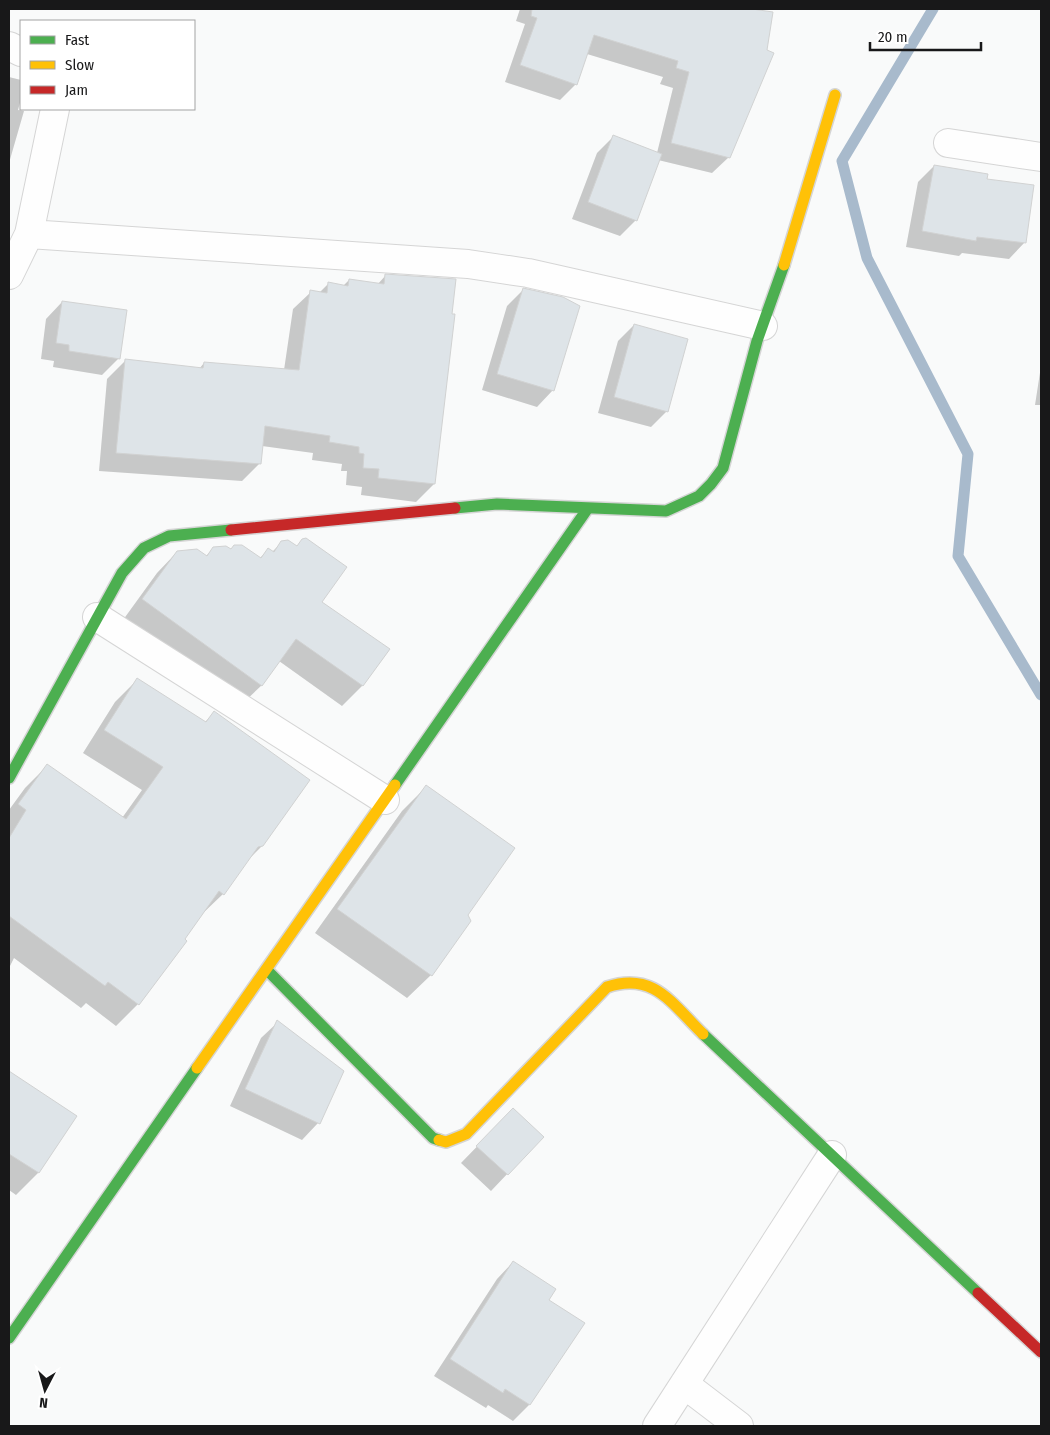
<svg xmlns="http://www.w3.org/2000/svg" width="1050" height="1435" viewBox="0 0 1050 1435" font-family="'Fira Sans Condensed',sans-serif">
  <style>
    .shadow { fill: #0003 }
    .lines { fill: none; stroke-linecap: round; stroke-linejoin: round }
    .stream { stroke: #a8bacc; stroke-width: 11 }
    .building { fill: #dee4e8; stroke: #d1d2d2 }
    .street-casing { stroke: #d5d5d5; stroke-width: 30 }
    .fast-casing { stroke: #d5d5d5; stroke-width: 14 }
    .slow-casing { stroke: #d5d5d5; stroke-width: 14 }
    .jam-casing { stroke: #d5d5d5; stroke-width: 14 }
    .street { stroke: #fefefe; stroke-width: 28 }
    .fast { stroke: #4caf50; stroke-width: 11 }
    .slow { stroke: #ffc107; stroke-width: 11 }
    .jam { stroke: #c62828; stroke-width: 11 }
  </style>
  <rect width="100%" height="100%" fill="#f9fafa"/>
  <!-- shadow -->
  <path class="shadow" d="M 520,9 L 745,9 L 772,13 L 729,157 L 712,173 L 658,160 L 636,220 L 620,236 L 572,219 L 597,153 L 613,137 L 657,153 L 673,88 L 660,84 L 663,77 L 587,54 L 576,84 L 560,100 L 505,82 L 525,24 L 516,21 Z
    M 9,77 L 21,80 L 21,99 L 18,110 L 24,111 L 9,163 Z
    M 934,166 L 986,180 L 1025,242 L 1009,259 L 962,253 L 959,256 L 906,247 L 918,182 Z
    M 386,275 L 453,315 L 434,484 L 416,502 L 361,495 L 362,487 L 346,485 L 347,471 L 341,471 L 342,464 L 312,460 L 313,453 L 262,446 L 260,463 L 242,481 L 99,471 L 107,379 L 125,361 L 199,369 L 204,363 L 284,370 L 293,309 L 311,292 L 319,293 L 328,284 L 343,286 L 349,280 L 377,285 Z
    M 524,289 L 553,390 L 537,407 L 482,390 L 507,306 Z
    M 62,302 L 119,358 L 102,375 L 53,367 L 54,361 L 41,359 L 46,319 Z
    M 634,325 L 667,411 L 651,427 L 598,413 L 618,341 Z
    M 1041,366 L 1041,405 L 1035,405 Z
    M 303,540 L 321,602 L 389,650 L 362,686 L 342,706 L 279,661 L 262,685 L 241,705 L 123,620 L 157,573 L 177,552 L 205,557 L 213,549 L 260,558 L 268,550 L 272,552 L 282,542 L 296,547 Z
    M 137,680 L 205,722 L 214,713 L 262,846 L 245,863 L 223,894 L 200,916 L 138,1004 L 116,1026 L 86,1003 L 81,1008 L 14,958 L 9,968 L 9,810 L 25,788 L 47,766 L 122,818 L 142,790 L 83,753 L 115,702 Z
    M 426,787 L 467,914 L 431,975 L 407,998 L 315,933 L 402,811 Z
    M 278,1022 L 343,1072 L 318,1123 L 302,1140 L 230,1106 L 261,1038 Z
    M 9,1073 L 75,1117 L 38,1173 L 16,1195 L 9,1190 Z
    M 497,1126 L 542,1137 L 491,1191 L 461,1163 Z
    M 513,1262 L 547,1300 L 583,1324 L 529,1405 L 513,1421 L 488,1405 L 486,1408 L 434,1376 L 497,1279 Z"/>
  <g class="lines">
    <!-- stream -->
    <path class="stream" d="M 933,9 L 842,161 L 867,258 L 968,454 L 958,556 L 1041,695"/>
  </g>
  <!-- building -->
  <path class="building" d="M 532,9 L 752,9 L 773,12 L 767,50 L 774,53 L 730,158 L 671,143 L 689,72 L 676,68 L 678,61 L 594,35 L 577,85 L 520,65 L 537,18 L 531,16 Z
    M 613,135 L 662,154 L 637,221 L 588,202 Z
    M 934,165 L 988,174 L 987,179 L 1034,185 L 1026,243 L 977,237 L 976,241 L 922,231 Z
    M 385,274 L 456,279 L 452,314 L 455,314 L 435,484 L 378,478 L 379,469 L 363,468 L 364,454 L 359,453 L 359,447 L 329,442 L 330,436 L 265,426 L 261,464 L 116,453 L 125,359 L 203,368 L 204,362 L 299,370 L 310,290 L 327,293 L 328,282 L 348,286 L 349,279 L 384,284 Z
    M 523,288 L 563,297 L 580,306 L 554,391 L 497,374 Z
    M 62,301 L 127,310 L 120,359 L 69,351 L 69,345 L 56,343 Z
    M 634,324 L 688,339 L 668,412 L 614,397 Z
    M 306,538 L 347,567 L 322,602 L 390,649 L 363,686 L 296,639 L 262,686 L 142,599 L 177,551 L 197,549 L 207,556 L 213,547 L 226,546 L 231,549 L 234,545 L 242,545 L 261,558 L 268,548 L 274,552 L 281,541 L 288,540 L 297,546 L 302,539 Z
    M 137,678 L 206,722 L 214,711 L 310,780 L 263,846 L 258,847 L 224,895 L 219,891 L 185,939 L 187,941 L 139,1005 L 108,982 L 105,986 L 9,916 L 9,838 L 26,810 L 18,804 L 47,764 L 126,819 L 163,767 L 104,730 Z
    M 426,785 L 515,848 L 468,915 L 471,921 L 432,976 L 337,909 Z
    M 277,1020 L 344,1071 L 320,1124 L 245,1089 Z
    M 9,1071 L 77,1116 L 39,1173 L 9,1154 Z
    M 513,1108 L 544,1137 L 508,1175 L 476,1146 Z
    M 513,1261 L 556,1289 L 549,1300 L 585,1323 L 530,1405 L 505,1389 L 503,1393 L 450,1359 Z"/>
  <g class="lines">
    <!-- street casing -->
    <g class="street-casing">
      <path id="street" d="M 9,46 L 21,52
        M 948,143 L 1041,157
        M 29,234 L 468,264 L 528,273 L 763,326
        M 9,275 L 29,234 L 55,109
        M 97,617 L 385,800
        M 684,1384 L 739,1426
        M 657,1426 L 832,1155"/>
    </g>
    <!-- fast casing -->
    <g class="fast-casing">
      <path id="fast" d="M 455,508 L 497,504 L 666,511 L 699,496 L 711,484 L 723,468 L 757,341 L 784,265
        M 9,778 L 122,573 L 144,548 L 169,536 L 231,530
        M 395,785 L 588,508
        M 267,970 L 433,1138 L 439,1140
        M 703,1034 L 978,1293
        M 9,1338 L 197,1068"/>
    </g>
    <!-- slow casing -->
    <g class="slow-casing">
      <path id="slow" d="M 784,265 L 835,95
        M 197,1068 L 395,785
        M 439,1140 L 446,1142 L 466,1134 L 607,987 C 654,971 672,1004 703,1034"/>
    </g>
    <!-- jam casing -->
    <g class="jam-casing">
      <path id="jam" d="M 231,530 L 455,508
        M 978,1293 L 1041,1352"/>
    </g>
    <!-- street -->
    <use href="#street" class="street"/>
    <!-- fast -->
    <use href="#fast" class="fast"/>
    <!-- slow -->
    <use href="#slow" class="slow"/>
    <!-- jam -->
    <use href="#jam" class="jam"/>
  </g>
  <!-- border -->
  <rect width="1050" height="1435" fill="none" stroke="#181819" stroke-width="20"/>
  <!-- legend -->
  <rect x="20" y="20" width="175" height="90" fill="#ffffff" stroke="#a3a3a3"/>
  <rect x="30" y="36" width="25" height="8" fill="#4caf50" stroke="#a3a3a3"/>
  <text x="65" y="45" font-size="15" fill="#181819">Fast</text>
  <rect x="30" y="61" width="25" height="8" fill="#ffc107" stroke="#a3a3a3"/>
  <text x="65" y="70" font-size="15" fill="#181819">Slow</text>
  <rect x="30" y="86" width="25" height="8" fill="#c62828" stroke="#a3a3a3"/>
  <text x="65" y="95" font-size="15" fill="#181819">Jam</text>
  <!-- north arrow -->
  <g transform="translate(45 1390) rotate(186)" stroke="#ffffff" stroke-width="4" paint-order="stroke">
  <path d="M0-4L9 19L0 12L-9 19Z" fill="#181819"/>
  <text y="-8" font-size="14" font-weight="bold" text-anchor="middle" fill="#181819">N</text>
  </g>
  <!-- scale -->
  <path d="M870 42v8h111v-8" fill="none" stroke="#181819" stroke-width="2.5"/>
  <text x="878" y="42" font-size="15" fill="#181819" stroke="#ffffff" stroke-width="4" paint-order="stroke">20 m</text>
</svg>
